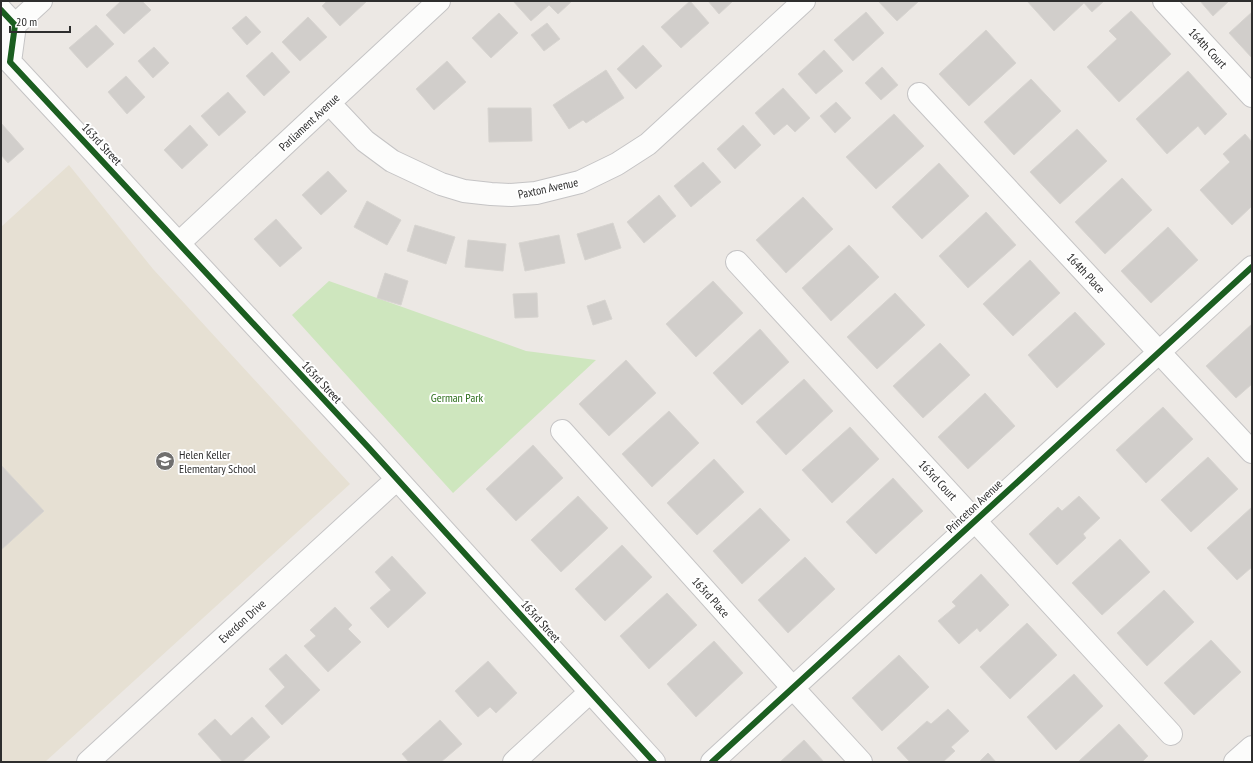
<svg xmlns="http://www.w3.org/2000/svg" width="1253" height="763" viewBox="0 0 1253 763" font-family="'PT Sans Narrow',sans-serif">
  <style>
    .education { fill: #e6e0d3 }
    .green { fill: #cee6be }
    .building { fill: #d1cecb; stroke: #d7d4d0 }
    .lines { fill: none; stroke-linecap: round; stroke-linejoin: round }
    .minor-casing { stroke: #c5c4c5; stroke-width: 24 }
    .minor { stroke: #fcfcfb; stroke-width: 22 }
    .cycleway-casing { stroke: #fff; stroke-width: 8 }
    .cycleway { stroke: #1b5e20; stroke-width: 6 }
    .labels { text-anchor: middle; dominant-baseline: central; stroke-width: 4; stroke-linejoin: round; paint-order: stroke }
    .street-label { font-size: 12px; fill: #2e2e2e; stroke: #fff }
    .park-label { font-size: 12px; fill: #2c6e1b; stroke: #fff }
    .poi-label { font-size: 12px; fill: #2e2e2e; stroke: #fff; text-anchor: start }
  </style>
  <rect width="100%" height="100%" fill="#ece8e4"/>
  <!-- education -->
  <path class="education" d="M 69,165 L 153,269 L 350,484 L 45,762 L 1,762 L 1,227 Z"/>
  <!-- green -->
  <path class="green" d="M 329,281 L 526,351 L 596,360 L 453,493 L 292,315 Z"/>
  <!-- building -->
  <path class="building" d="M 121,1 L 142,1 L 151,10 L 124,34 L 106,15 Z
    M 327,1 L 365,1 L 366,2 L 340,26 L 322,6 Z
    M 513,1 L 570,1 L 571,2 L 558,14 L 549,5 L 531,21 Z
    M 690,1 L 709,23 L 681,48 L 661,27 Z
    M 708,1 L 733,1 L 719,14 Z
    M 878,1 L 919,1 L 897,21 Z
    M 1027,1 L 1104,1 L 1092,12 L 1084,3 L 1054,31 Z
    M 1200,1 L 1229,1 L 1213,16 Z
    M 1131,11 L 1171,54 L 1119,102 L 1087,67 L 1117,39 L 1109,31 Z
    M 866,12 L 884,33 L 853,61 L 834,40 Z
    M 1252,12 L 1252,58 L 1229,33 Z
    M 499,13 L 518,33 L 491,58 L 472,38 Z
    M 246,16 L 261,32 L 247,45 L 232,28 Z
    M 308,17 L 327,37 L 300,61 L 282,42 Z
    M 547,23 L 560,39 L 544,51 L 531,35 Z
    M 96,25 L 114,44 L 87,68 L 69,48 Z
    M 986,30 L 1016,63 L 969,106 L 939,74 Z
    M 643,45 L 662,66 L 636,89 L 617,69 Z
    M 154,47 L 169,63 L 153,78 L 138,61 Z
    M 824,50 L 843,71 L 816,94 L 798,74 Z
    M 272,52 L 290,72 L 264,96 L 246,76 Z
    M 447,61 L 466,82 L 434,110 L 416,89 Z
    M 882,67 L 898,85 L 881,100 L 865,83 Z
    M 606,70 L 624,98 L 586,123 L 583,120 L 569,129 L 553,105 Z
    M 1188,71 L 1227,114 L 1205,135 L 1198,126 L 1167,154 L 1136,119 Z
    M 126,76 L 145,97 L 127,114 L 108,92 Z
    M 1031,79 L 1061,111 L 1014,155 L 984,122 Z
    M 783,88 L 810,118 L 795,132 L 787,124 L 774,135 L 755,113 Z
    M 228,92 L 246,112 L 219,136 L 201,116 Z
    M 836,102 L 851,118 L 835,133 L 820,116 Z
    M 488,108 L 531,108 L 532,141 L 489,142 Z
    M 894,114 L 924,146 L 876,189 L 846,157 Z
    M 1,123 L 24,149 L 8,163 L 1,155 Z
    M 190,125 L 208,145 L 182,169 L 164,150 Z
    M 743,125 L 761,145 L 735,169 L 717,149 Z
    M 1077,129 L 1107,161 L 1060,204 L 1030,172 Z
    M 1245,134 L 1252,142 L 1252,206 L 1232,225 L 1200,190 L 1230,162 L 1223,154 Z
    M 703,162 L 721,182 L 691,207 L 674,186 Z
    M 939,163 L 969,196 L 922,239 L 892,207 Z
    M 328,171 L 347,191 L 321,215 L 302,195 Z
    M 1122,178 L 1152,210 L 1105,254 L 1075,222 Z
    M 659,195 L 676,216 L 644,243 L 627,222 Z
    M 803,197 L 833,229 L 786,273 L 756,240 Z
    M 367,201 L 401,220 L 387,245 L 354,227 Z
    M 986,212 L 1016,245 L 968,288 L 939,256 Z
    M 276,219 L 302,248 L 280,267 L 254,239 Z
    M 613,223 L 621,248 L 585,260 L 577,234 Z
    M 415,225 L 455,237 L 446,264 L 407,251 Z
    M 1168,227 L 1198,260 L 1151,303 L 1121,271 Z
    M 559,235 L 565,263 L 525,271 L 519,243 Z
    M 468,240 L 506,244 L 503,271 L 465,267 Z
    M 849,245 L 879,277 L 831,321 L 802,288 Z
    M 1030,260 L 1060,293 L 1013,336 L 983,304 Z
    M 385,273 L 408,281 L 401,305 L 377,298 Z
    M 713,281 L 743,313 L 696,357 L 666,324 Z
    M 537,293 L 538,317 L 515,318 L 513,294 Z
    M 895,293 L 925,325 L 877,369 L 847,337 Z
    M 605,300 L 612,319 L 593,325 L 587,306 Z
    M 1075,312 L 1105,344 L 1057,388 L 1028,355 Z
    M 1252,324 L 1252,384 L 1236,398 L 1206,366 Z
    M 760,329 L 789,362 L 742,405 L 713,373 Z
    M 940,343 L 970,375 L 923,418 L 893,386 Z
    M 626,360 L 656,393 L 609,436 L 579,404 Z
    M 804,379 L 833,411 L 786,455 L 756,422 Z
    M 985,393 L 1015,426 L 968,469 L 938,437 Z
    M 1163,407 L 1193,439 L 1146,483 L 1116,450 Z
    M 669,411 L 699,443 L 652,487 L 622,454 Z
    M 850,427 L 879,459 L 832,503 L 802,470 Z
    M 533,445 L 563,478 L 516,521 L 486,489 Z
    M 1208,457 L 1238,489 L 1191,532 L 1161,500 Z
    M 714,459 L 744,492 L 697,535 L 667,503 Z
    M 1,465 L 44,511 L 1,550 Z
    M 893,478 L 923,511 L 876,554 L 846,522 Z
    M 578,496 L 608,528 L 561,572 L 531,540 Z
    M 1079,496 L 1100,518 L 1083,534 L 1086,538 L 1057,565 L 1029,534 L 1058,507 L 1062,511 Z
    M 1252,507 L 1252,567 L 1237,580 L 1207,548 Z
    M 760,508 L 790,540 L 742,584 L 713,551 Z
    M 1120,539 L 1150,572 L 1102,615 L 1072,583 Z
    M 622,545 L 652,577 L 605,621 L 575,589 Z
    M 392,556 L 426,593 L 388,628 L 370,608 L 391,590 L 375,572 Z
    M 805,557 L 835,589 L 788,633 L 758,600 Z
    M 981,574 L 1009,605 L 980,632 L 977,628 L 959,644 L 938,621 L 956,606 L 952,602 Z
    M 1164,590 L 1194,622 L 1147,666 L 1117,633 Z
    M 667,593 L 697,625 L 649,669 L 620,636 Z
    M 335,607 L 352,625 L 348,629 L 361,642 L 328,672 L 304,646 L 316,636 L 310,630 Z
    M 1027,623 L 1057,655 L 1010,699 L 980,667 Z
    M 1211,640 L 1241,672 L 1194,715 L 1164,683 Z
    M 714,641 L 743,673 L 696,717 L 667,684 Z
    M 286,654 L 320,690 L 282,725 L 265,706 L 285,687 L 269,669 Z
    M 899,655 L 929,687 L 882,731 L 852,698 Z
    M 488,661 L 517,693 L 496,713 L 490,707 L 478,717 L 455,691 Z
    M 1074,674 L 1103,706 L 1056,750 L 1027,717 Z
    M 948,709 L 969,731 L 951,747 L 955,751 L 943,762 L 910,762 L 897,748 L 927,721 L 931,724 Z
    M 252,717 L 270,737 L 242,762 L 223,762 L 198,734 L 215,719 L 231,736 Z
    M 440,720 L 462,744 L 441,762 L 409,762 L 402,754 Z
    M 1119,724 L 1148,756 L 1142,762 L 1078,762 Z
    M 804,740 L 824,762 L 780,762 Z
    M 988,753 L 996,762 L 979,762 Z"/>
  <g class="lines">
    <!-- minor casing -->
    <g class="minor-casing">
      <path id="minor" d="M 1164,1 L 1252,96
        M 1,10 L 15,25 L 10,62 L 368,447 L 654,762
        M 5,34 L 41,1
        M 919,94 L 1252,452
        M 329,103 L 365,141 L 392,161 L 441,184 L 464,191 L 491,194 L 511,195 L 536,193 L 580,182 L 617,164 L 648,144 L 804,1
        M 179,243 L 329,103 L 439,1
        M 737,262 L 1171,734
        M 562,431 L 792,687 L 861,762
        M 88,762 L 397,479
        M 514,762 L 590,692
        M 712,762 L 1252,267
        M 1235,762 L 1252,747"/>
    </g>
    <!-- minor -->
    <use href="#minor" class="minor"/>
    <!-- cycleway casing -->
    <g class="cycleway-casing">
      <path id="cycleway" d="M 1,10 L 15,25 L 10,62 L 368,447 L 654,762
        M 712,762 L 1252,267"/>
    </g>
    <!-- cycleway -->
    <use href="#cycleway" class="cycleway"/>
  </g>
  <!-- icons -->
  <defs>
    <g id="school-disc" transform="scale(1)"><circle r="9.5" fill="#706f6e" stroke="#fff"/><path d="M0-5L7-2L0 1L-7-2ZM-4 1L0 2.5L4 1V4Q0 6-4 4Z" fill="#fff"/></g>
  </defs>
  <g fill-rule="evenodd">
    <use href="#school-disc" x="165" y="461"/>
  </g>
  <g class="labels">
    <!-- street labels -->
    <g class="street-label">
      <text transform="translate(1208 48) rotate(47)">164th Court</text>
      <text transform="translate(309 122) rotate(-43)">Parliament Avenue</text>
      <text transform="translate(102 144) rotate(47)">163rd Street</text>
      <text transform="translate(548 188) rotate(-12)">Paxton Avenue</text>
      <text transform="translate(1086 273) rotate(47)">164th Place</text>
      <text transform="translate(322 382) rotate(47)">163rd Street</text>
      <text transform="translate(938 480) rotate(47)">163rd Court</text>
      <text transform="translate(974 506) rotate(-43)">Princeton Avenue</text>
      <text transform="translate(711 597) rotate(48)">163rd Place</text>
      <text transform="translate(242 621) rotate(-42)">Everdon Drive</text>
      <text transform="translate(541 621) rotate(48)">163rd Street</text>
    </g>
    <!-- park labels -->
    <g class="park-label">
      <text x="457" y="397">German Park</text>
    </g>
    <!-- poi labels -->
    <g class="poi-label">
      <text x="179" y="454">Helen Keller<tspan x="179" dy="14">Elementary School</tspan></text>
    </g>
  </g>
  <!-- border -->
  <rect width="1253" height="763" fill="none" stroke="#2e2e2e" stroke-width="4"/>
  <!-- scale -->
  <path d="M10 26v6h60v-6" fill="none" stroke="#2e2e2e" stroke-width="2"/>
  <text x="16" y="26" font-size="12" fill="#2e2e2e" stroke="#ffffff" stroke-width="3" paint-order="stroke">20 m</text>
</svg>
